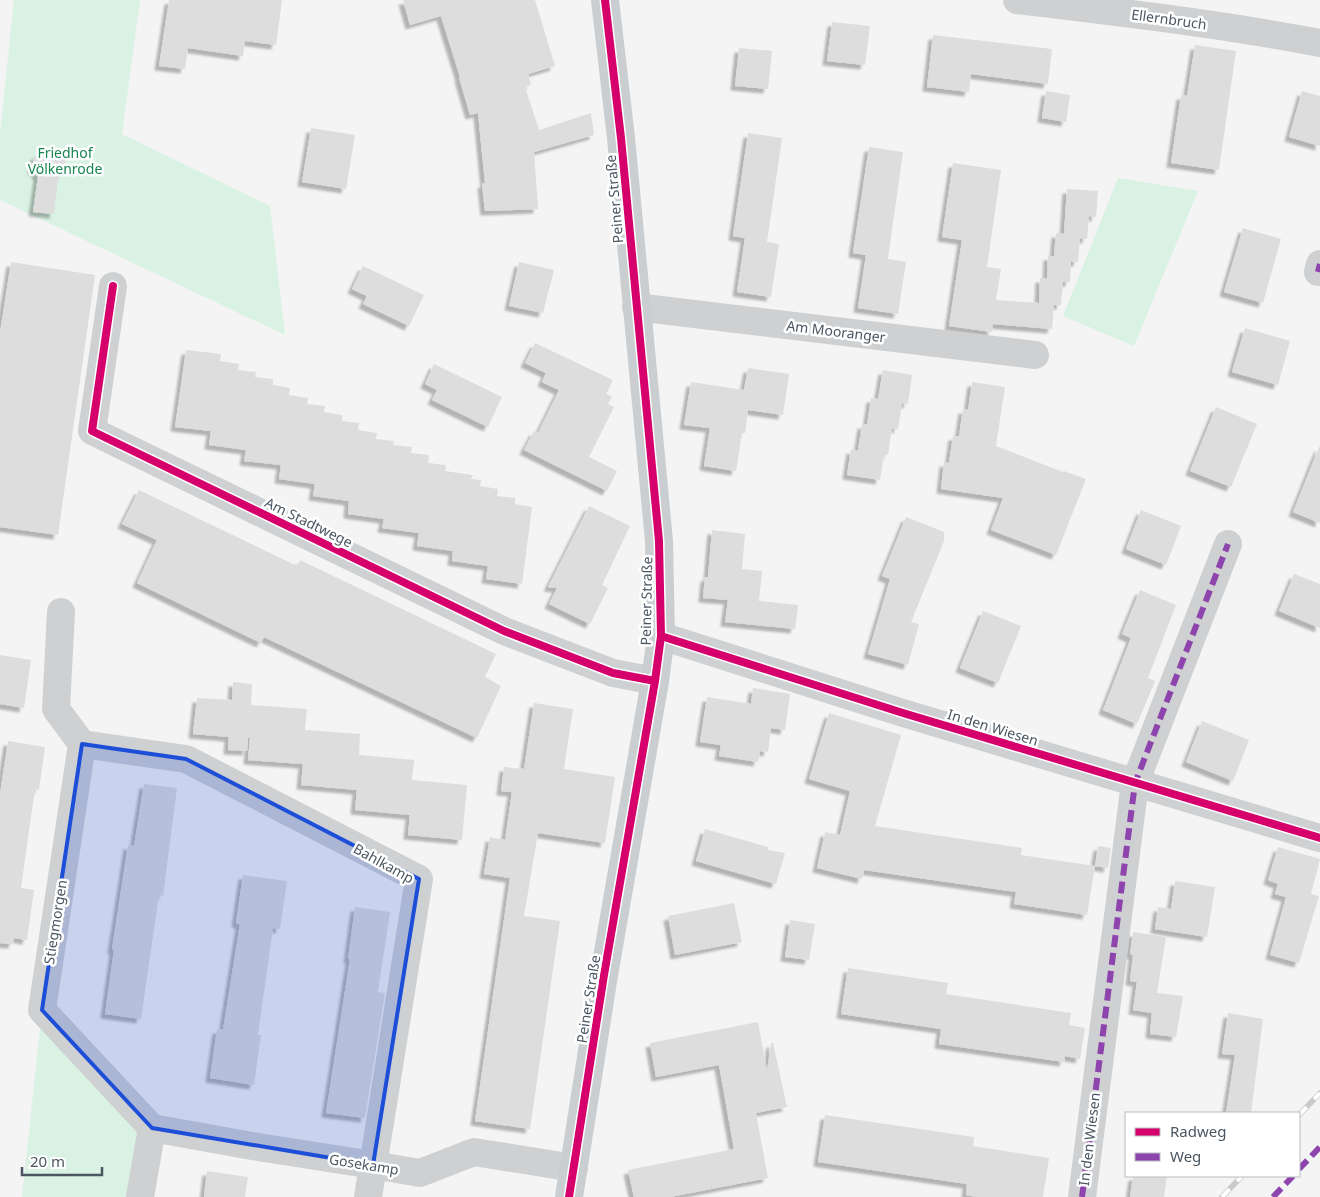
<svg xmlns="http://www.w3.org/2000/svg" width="1320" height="1197" viewBox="0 0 1320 1197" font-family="'Noto Sans',sans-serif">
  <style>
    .green { fill: #d9f2e3 }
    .building { fill: #ddddde; filter: url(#shadow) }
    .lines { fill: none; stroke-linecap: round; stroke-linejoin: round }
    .minor { stroke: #ced0d2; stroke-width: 28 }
    .major { stroke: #caced1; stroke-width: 28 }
    .rail-casing { stroke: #c9cacc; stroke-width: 5.5 }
    .rail { stroke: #fff; stroke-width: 4; stroke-dasharray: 11; stroke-linecap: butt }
    .quiet { stroke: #8e44ad; stroke-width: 6; stroke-dasharray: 12 6; stroke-linecap: butt }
    .cycleway-casing { stroke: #fff; stroke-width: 11 }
    .cycleway { stroke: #d6006c; stroke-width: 8 }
    .marked { fill: #1d4ed8; fill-opacity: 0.2; stroke: #1d4ed8; stroke-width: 4; stroke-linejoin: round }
    .labels { text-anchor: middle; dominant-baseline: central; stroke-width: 5; stroke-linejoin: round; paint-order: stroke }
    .street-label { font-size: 14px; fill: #4a5661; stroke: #fff }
    .park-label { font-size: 14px; fill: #17864f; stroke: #fff }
  </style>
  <defs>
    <filter id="shadow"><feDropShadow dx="-4.5" dy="4.5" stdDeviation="1" flood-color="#0004"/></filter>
  </defs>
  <rect width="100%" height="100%" fill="#f4f4f4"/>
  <!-- green -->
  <path class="green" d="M 14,0 L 140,0 L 122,134 L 270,206 L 285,335 L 0,200 L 0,133 Z
    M 1118,178 L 1198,191 L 1134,346 L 1063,316 Z
    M 42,1010 L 152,1128 L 140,1197 L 22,1197 Z"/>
  <!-- building -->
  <path class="building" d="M 169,0 L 282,0 L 276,45 L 245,41 L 243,56 L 188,48 L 185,69 L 159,66 Z
    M 403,0 L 535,0 L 555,66 L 528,74 L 531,85 L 525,87 L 539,130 L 591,113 L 594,135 L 534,152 L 538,209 L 485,211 L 482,184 L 485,183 L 478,113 L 470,115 L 459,77 L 460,77 L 441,16 L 410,25 Z
    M 832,22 L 870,26 L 865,65 L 827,61 Z
    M 933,35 L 1052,49 L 1048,84 L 971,74 L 969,92 L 927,87 Z
    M 1195,45 L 1236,51 L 1219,170 L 1171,163 L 1181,95 L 1187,96 Z
    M 739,48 L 772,51 L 768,89 L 735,86 Z
    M 1046,91 L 1070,95 L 1066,122 L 1042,118 Z
    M 1302,91 L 1320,96 L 1320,146 L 1289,137 Z
    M 311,128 L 355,135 L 346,189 L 302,182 Z
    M 748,133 L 782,138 L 767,242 L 779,244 L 771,297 L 737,292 L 745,238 L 733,236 Z
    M 869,147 L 903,152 L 888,259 L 906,262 L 898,314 L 858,308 L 866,255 L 853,253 Z
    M 42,152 L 60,154 L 66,161 L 65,170 L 58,179 L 54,214 L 33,212 L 38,176 L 32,168 L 34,157 Z
    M 953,163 L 1001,170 L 987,267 L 1001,269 L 996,300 L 1039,303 L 1040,278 L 1047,279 L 1048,256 L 1054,256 L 1056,233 L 1064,234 L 1067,189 L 1098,191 L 1096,217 L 1089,216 L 1087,239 L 1080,238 L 1078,262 L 1071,262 L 1070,282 L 1063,282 L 1061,305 L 1054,305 L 1052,329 L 993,324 L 992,332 L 949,326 L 962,240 L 942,237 Z
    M 1243,228 L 1281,239 L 1263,303 L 1224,292 Z
    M 11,262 L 95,275 L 58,535 L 0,527 L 0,333 Z
    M 519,262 L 554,270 L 543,313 L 509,306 Z
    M 363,266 L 424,295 L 409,326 L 363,304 L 367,296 L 352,289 Z
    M 1245,328 L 1290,341 L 1278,385 L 1232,372 Z
    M 535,343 L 613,380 L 606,394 L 612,396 L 608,404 L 614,407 L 589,457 L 617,471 L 607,491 L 524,450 L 534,431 L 538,433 L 559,390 L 542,382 L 546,373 L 525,363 Z
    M 186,350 L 221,354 L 220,361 L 239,364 L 238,370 L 256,372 L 255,377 L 273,379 L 273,385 L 290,388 L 289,395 L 308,398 L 307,404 L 325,406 L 324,412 L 342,415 L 342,421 L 359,423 L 358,430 L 377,433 L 376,439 L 394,441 L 393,445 L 412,447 L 411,453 L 429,455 L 428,463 L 446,465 L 445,471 L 473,475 L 471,479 L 481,480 L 480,486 L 498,489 L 497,496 L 515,498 L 515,504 L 532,507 L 522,584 L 486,579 L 488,566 L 452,561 L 453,551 L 417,546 L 419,533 L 382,528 L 384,519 L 348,514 L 349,501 L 313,496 L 315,484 L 279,479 L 281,465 L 244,461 L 246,450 L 209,445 L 211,431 L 175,427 Z
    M 434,364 L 502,397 L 488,427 L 432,400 L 437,390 L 425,384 Z
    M 748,368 L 789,374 L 783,415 L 748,410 L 745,433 L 742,433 L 736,471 L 704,466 L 710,428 L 684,425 L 691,382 L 744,390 Z
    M 883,370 L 912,375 L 908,404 L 902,403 L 898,429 L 892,428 L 888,455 L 884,454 L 880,480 L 847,475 L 851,449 L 858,451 L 862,424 L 867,425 L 871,398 L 878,399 Z
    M 972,382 L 1005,387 L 996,446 L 1063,472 L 1064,471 L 1086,479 L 1056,555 L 991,530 L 1003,498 L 941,489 L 944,462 L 949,463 L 953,436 L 959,436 L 963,409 L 968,410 Z
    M 1216,407 L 1257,424 L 1231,487 L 1190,471 Z
    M 1319,447 L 1320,447 L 1320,523 L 1293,512 Z
    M 139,490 L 297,566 L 300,560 L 496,654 L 485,677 L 501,686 L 477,738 L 264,637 L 261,643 L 137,583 L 157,540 L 122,524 Z
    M 589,506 L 630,526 L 602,585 L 608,588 L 590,624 L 549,604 L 557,588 L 548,587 Z
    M 1141,510 L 1181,526 L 1166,565 L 1126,549 Z
    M 906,517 L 944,532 L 944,541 L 911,622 L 919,624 L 908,665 L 868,654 L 890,579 L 882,576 Z
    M 712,530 L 745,534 L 742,569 L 762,571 L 759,601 L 798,605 L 795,629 L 725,622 L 728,600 L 703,598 L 705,577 L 708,577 Z
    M 1294,574 L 1320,584 L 1320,628 L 1279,611 Z
    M 1140,590 L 1176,605 L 1148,678 L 1155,681 L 1137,724 L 1103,710 L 1131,638 L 1122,634 Z
    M 983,611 L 1021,626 L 998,683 L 960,668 Z
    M 0,655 L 31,660 L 24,708 L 0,704 Z
    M 233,682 L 252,684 L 251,705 L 307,709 L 305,730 L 360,734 L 359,755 L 414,760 L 412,780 L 467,785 L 462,840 L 408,835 L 410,815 L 355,810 L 357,790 L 301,785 L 303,764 L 248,760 L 250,738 L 248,738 L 247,751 L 228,750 L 229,737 L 193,734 L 197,698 L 232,700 Z
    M 753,688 L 790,694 L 785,730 L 771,728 L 768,752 L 760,751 L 758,762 L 719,756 L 721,745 L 700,742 L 707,697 L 751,704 Z
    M 534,703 L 573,709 L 564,769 L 615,777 L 605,843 L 538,833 L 524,916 L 560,921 L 530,1129 L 475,1121 L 510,878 L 484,874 L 490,837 L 505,840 L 512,792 L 501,791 L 504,767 L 524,769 Z
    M 829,713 L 901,735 L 875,826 L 1022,848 L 1021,855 L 1095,866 L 1087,915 L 1014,904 L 1016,892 L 864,870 L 862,879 L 817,868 L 825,832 L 840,835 L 850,791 L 809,779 Z
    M 1202,721 L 1249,740 L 1233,781 L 1186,762 Z
    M 8,741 L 45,747 L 39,790 L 35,789 L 21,888 L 34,890 L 27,940 L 14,938 L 13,944 L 0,943 L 0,794 Z
    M 144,784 L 177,788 L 163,896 L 159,895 L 141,1019 L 105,1014 L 114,950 L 112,949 L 128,845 L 134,846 Z
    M 705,829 L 768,847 L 768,850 L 785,853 L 776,884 L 696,861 Z
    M 1098,846 L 1111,848 L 1108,868 L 1095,866 Z
    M 1278,847 L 1320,859 L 1311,894 L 1319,896 L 1299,963 L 1270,955 L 1286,897 L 1275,894 L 1278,884 L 1268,880 Z
    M 243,875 L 287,881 L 280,929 L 273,928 L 258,1035 L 261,1035 L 254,1085 L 210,1078 L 217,1029 L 223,1030 L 240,924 L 236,923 Z
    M 1175,881 L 1215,887 L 1207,937 L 1155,929 L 1158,907 L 1171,909 Z
    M 734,903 L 742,942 L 675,955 L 668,916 Z
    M 355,907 L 390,912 L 378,992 L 385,993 L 365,1118 L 326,1113 L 350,959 L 348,959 Z
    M 790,920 L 815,924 L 809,960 L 785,957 Z
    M 1133,932 L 1166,937 L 1157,993 L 1183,996 L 1176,1037 L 1150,1034 L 1152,1013 L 1133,1010 L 1137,982 L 1130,981 L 1133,955 L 1130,954 Z
    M 848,968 L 948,983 L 946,994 L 1071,1013 L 1069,1025 L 1085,1028 L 1080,1059 L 1065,1056 L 1064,1062 L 939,1044 L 941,1029 L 841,1014 Z
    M 1228,1013 L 1263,1019 L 1251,1113 L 1226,1113 L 1235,1055 L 1222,1054 Z
    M 758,1022 L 767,1071 L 771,1043 L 773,1043 L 787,1107 L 756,1113 L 768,1178 L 670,1197 L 634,1197 L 628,1170 L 734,1149 L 719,1065 L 656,1077 L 650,1043 Z
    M 825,1115 L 974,1137 L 973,1146 L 1049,1158 L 1043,1197 L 977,1197 L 966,1195 L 967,1184 L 818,1162 Z
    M 207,1171 L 248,1177 L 245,1197 L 204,1197 Z
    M 1133,1176 L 1167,1176 L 1164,1197 L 1130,1197 Z"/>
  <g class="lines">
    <!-- minor -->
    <path class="minor" d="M 1017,0 C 1118,12 1220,24 1320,43
      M 1318,272 L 1320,264
      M 113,286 L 92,431 L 504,631 L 613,673 L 655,681
      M 636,307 L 1035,355
      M 61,612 L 56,709 L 82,744 L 42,1010 L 152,1128 L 140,1197
      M 661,636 L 903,713 L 1320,838
      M 82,744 L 186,759 L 419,879 L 368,1197
      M 152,1128 L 252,1146 L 373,1165 L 420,1173 L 474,1152 L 574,1168
      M 1082,1197 L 1135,783 L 1228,544"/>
    <!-- major -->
    <path class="major" d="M 569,1197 L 604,975 L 655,681 L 661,636 L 659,541 L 621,138 L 605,0"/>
    <!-- rail casing -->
    <g class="rail-casing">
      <path id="rail" d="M 1299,1115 L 1320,1093
        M 1222,1197 L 1242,1176"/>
    </g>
    <!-- rail -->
    <use href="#rail" class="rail"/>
    <!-- quiet -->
    <path class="quiet" d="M 1318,272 L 1320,264
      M 1299,1169 L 1320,1147
      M 1082,1197 L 1135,783 L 1228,544
      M 1273,1197 L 1293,1176"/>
    <!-- cycleway casing -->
    <g class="cycleway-casing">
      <path id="cycleway" d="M 113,286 L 92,431 L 504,631 L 613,673 L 655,681
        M 661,636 L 903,713 L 1320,838
        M 569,1197 L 604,975 L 655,681 L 661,636 L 659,541 L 621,138 L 605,0"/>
    </g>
    <!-- cycleway -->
    <use href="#cycleway" class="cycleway"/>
  </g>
  <!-- marked area -->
  <path class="marked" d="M 82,744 L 186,759 L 419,879 L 373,1165 L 152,1128 L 42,1010 Z"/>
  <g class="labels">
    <!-- street labels -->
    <g class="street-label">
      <text transform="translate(1169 19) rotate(8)">Ellernbruch</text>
      <text transform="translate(614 199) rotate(-95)">Peiner Straße</text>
      <text transform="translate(836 331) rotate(7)">Am Mooranger</text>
      <text transform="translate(309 522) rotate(26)">Am Stadtwege</text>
      <text transform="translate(646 601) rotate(-89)">Peiner Straße</text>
      <text transform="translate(993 727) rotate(17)">In den Wiesen</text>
      <text transform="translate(384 863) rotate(29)">Bahlkamp</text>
      <text transform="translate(55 922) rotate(-81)">Stiegmorgen</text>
      <text transform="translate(588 999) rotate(-81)">Peiner Straße</text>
      <text transform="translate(1089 1139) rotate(-83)">In den Wiesen</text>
      <text transform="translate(364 1164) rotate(9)">Gosekamp</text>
    </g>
    <!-- park labels -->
    <g class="park-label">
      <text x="65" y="152">Friedhof<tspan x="65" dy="16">Völkenrode</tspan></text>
    </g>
  </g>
  <!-- legend -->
  <rect x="1125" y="1112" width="175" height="65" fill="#ffffff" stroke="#b7bbc0"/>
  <rect x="1135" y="1128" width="25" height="8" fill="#d6006c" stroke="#b7bbc0"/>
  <text x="1170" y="1137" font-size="15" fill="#4a5661">Radweg</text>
  <rect x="1135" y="1153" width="25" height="8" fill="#8e44ad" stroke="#b7bbc0"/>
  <text x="1170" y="1162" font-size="15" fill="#4a5661">Weg</text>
  <!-- scale -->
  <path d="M22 1167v8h80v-8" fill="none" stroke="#4a5661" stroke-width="2.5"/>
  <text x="30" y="1167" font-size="15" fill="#4a5661" stroke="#ffffff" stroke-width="4" paint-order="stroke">20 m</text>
</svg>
